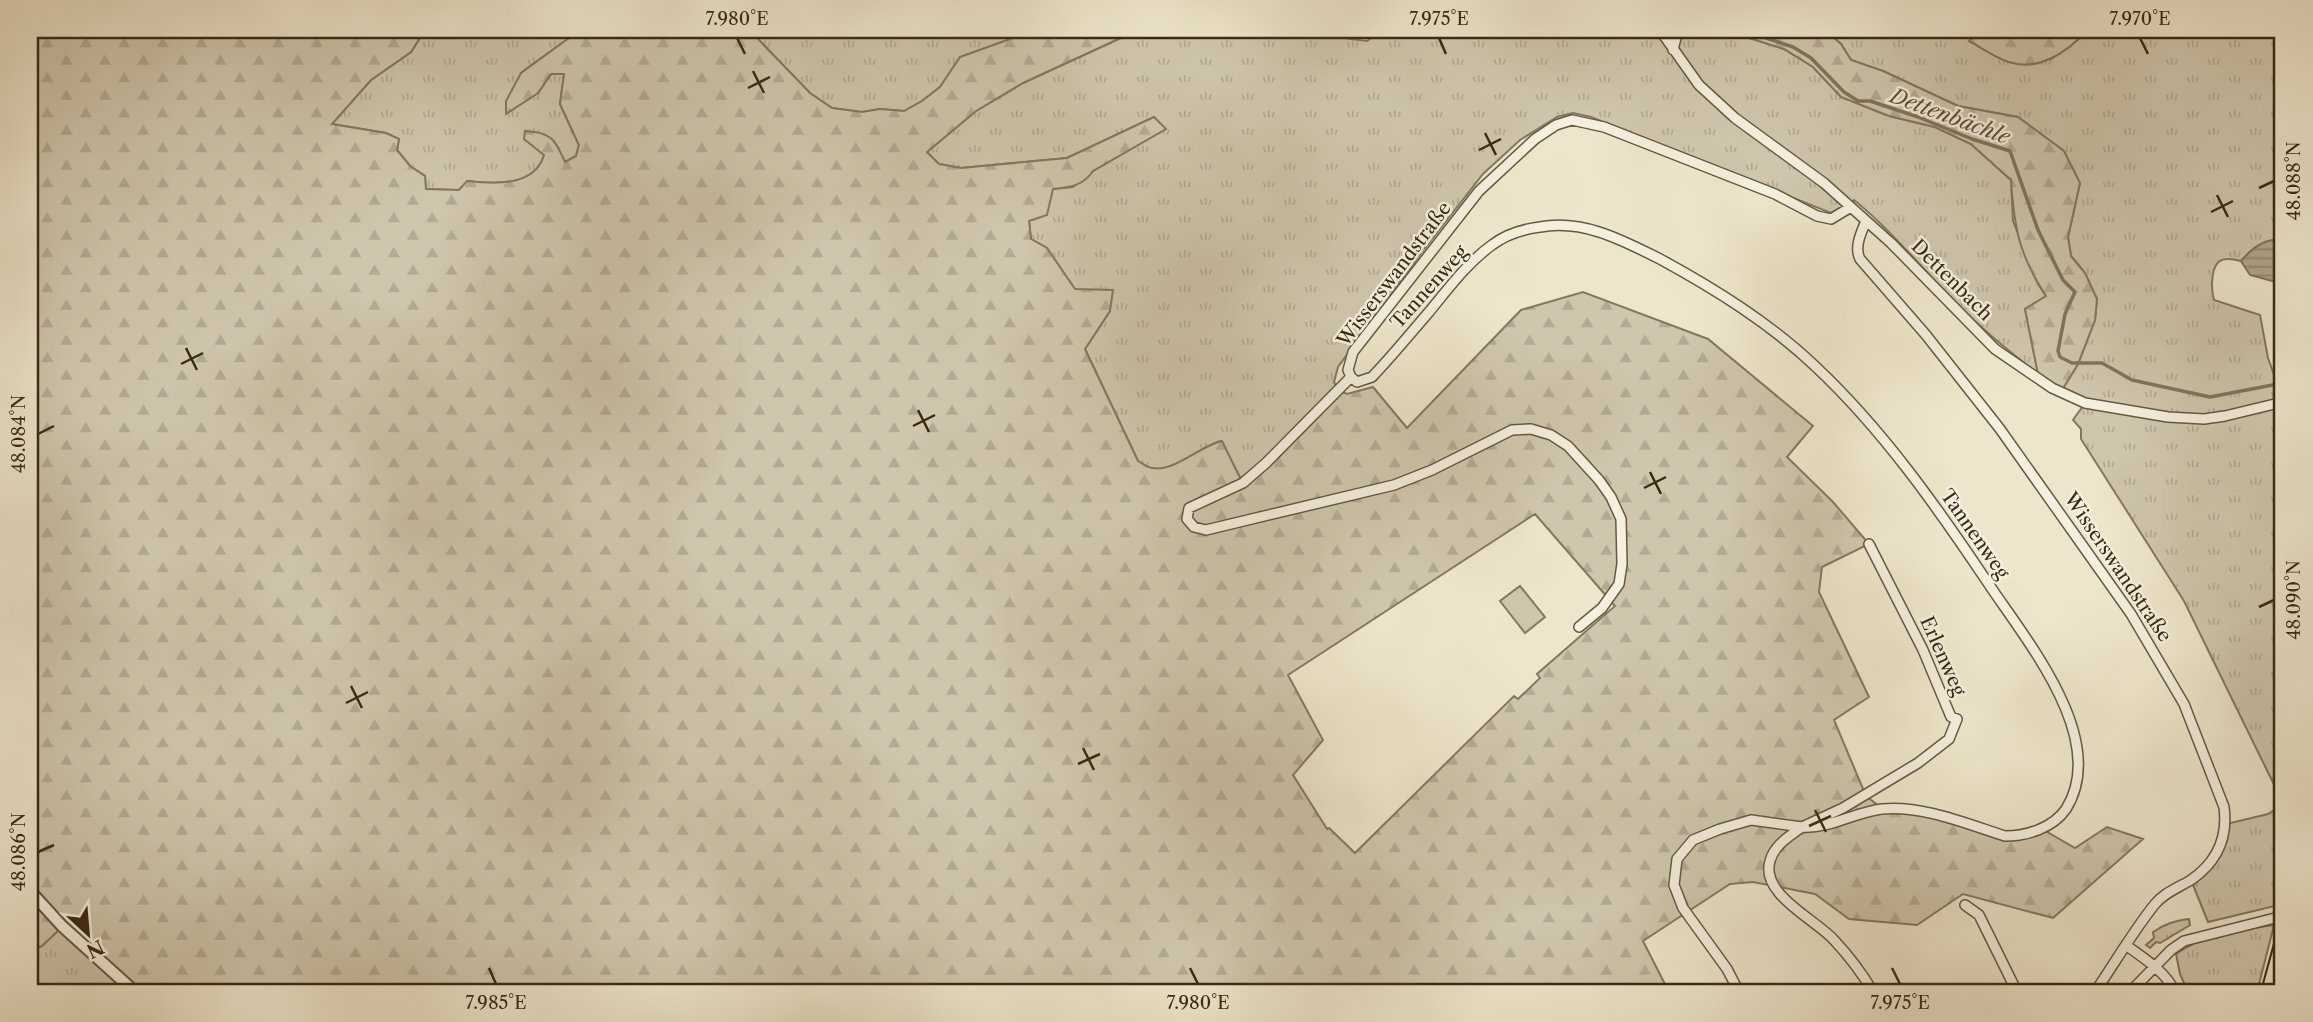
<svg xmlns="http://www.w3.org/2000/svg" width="2313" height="1022" viewBox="0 0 2313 1022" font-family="'Libre Caslon Text',serif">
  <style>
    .grass { fill: url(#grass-tufts); stroke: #847861; stroke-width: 2 }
    .forest { fill: url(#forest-firs); stroke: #847861; stroke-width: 2; fill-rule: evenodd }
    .pitch { fill: #cfc6ad; stroke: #847861; stroke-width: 2 }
    .water { fill: url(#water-rules); stroke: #80745e; stroke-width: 2 }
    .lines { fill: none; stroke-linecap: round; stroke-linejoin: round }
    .stream { stroke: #80745e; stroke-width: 3.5 }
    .minor-casing { stroke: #665943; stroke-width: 12 }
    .tertiary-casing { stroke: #665943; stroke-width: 14 }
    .trunk-casing { stroke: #392a15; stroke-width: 18 }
    .minor { stroke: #f4efde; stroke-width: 9 }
    .tertiary { stroke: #f4efde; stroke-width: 10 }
    .trunk { stroke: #eee6cc; stroke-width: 14 }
    .ticks { fill: none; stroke: #392a15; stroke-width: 2.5 }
    .labels { text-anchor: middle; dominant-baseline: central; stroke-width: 5; stroke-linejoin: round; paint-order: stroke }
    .street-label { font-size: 19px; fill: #392a15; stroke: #f4efde }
    .water-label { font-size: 21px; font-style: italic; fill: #5d4f39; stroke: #f4efde }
    .neatline { fill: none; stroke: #392a15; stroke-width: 2.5 }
    .ticks-label { font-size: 18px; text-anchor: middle; fill: #392a15 }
  </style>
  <defs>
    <pattern id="grass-tufts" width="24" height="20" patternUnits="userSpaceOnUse" patternTransform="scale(1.75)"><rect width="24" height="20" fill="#cfc6ad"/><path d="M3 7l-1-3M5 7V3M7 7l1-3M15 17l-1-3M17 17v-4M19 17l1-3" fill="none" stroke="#b2aa94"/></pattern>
    <pattern id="forest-firs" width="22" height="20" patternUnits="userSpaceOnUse" patternTransform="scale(1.75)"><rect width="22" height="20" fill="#cfc6ad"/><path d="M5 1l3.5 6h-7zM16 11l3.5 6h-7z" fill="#b2aa94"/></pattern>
    <pattern id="water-rules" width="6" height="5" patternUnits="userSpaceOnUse" patternTransform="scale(1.75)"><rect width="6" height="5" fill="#b0a68e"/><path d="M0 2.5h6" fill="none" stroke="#908773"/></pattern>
  </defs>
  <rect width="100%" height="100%" fill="#eee6cc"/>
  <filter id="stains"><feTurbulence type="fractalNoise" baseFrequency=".00286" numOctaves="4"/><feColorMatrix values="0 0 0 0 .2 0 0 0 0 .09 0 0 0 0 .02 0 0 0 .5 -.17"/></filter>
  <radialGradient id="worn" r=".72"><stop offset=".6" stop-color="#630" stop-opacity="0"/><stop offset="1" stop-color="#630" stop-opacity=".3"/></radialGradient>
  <!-- grass -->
  <path class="grass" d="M 425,30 L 580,30 L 521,73 L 538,93 L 551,74 L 564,74 L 560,104 L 579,145 L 576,156 L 565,162 L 526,131 L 525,139 L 544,155 C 535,187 494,184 468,181 L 459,190 L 426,189 L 425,176 L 410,166 L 397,150 L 399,139 L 386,133 L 331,124 L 371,80 L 411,52 Z
    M 753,30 L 1035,30 L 960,57 L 940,87 L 922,101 L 904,111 L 880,109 L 862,112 L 832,108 L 810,93 L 757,38 Z
    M 1138,30 L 1313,30 L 1320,35 L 1367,41 L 1383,30 L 1724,30 L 1784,49 L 1813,67 L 1841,97 L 1889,116 L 1935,127 L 1971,144 L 2011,180 L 2013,221 L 2038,284 L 2046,296 L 2025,309 L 2038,374 C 2009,351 1979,327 1953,300 C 1920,266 1890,229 1854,200 L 1838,211 L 1831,213 L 1591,117 L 1573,113 L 1557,117 L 1520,140 L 1483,174 L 1422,252 L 1338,367 L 1334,382 L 1338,390 L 1243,483 L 1221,441 C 1200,446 1174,472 1153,469 C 1148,468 1142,464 1138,461 L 1085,349 L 1110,311 L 1075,290 L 1047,248 L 1031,239 L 1029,221 L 1053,189 L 1073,187 L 1093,171 L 1165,129 L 1154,117 L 1067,158 L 961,168 L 939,164 L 927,152 L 976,111 L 1023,83 Z
    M 1825,30 L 1979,30 L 1970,41 L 2008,62 L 2051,59 L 2080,38 L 2087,30 L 2283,30 L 2283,240 C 2264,240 2253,247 2241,261 C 2220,255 2213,261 2212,283 C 2212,290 2212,294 2214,300 L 2260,315 L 2268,358 L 2277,383 L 2283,383 L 2283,803 L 2184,601 L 2081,439 L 2081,429 L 2073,420 L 2085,403 L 2062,390 L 2078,364 L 2095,320 L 2097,299 L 2085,273 L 2071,256 L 2068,237 L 2080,183 L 2018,117 L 1958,106 L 1883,71 L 1851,60 L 1841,44 Z
    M 2283,804 L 2283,887 L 2279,905 L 2208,922 L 2191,880 L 2204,868 L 2226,824 L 2268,814 Z
    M 2189,919 L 2190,925 L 2160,943 L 2156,942 L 2150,948 L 2146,945 L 2154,938 L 2153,932 C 2165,924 2174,921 2189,919 Z
    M 2274,925 L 2257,992 L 2188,992 L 2180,974 L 2176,954 C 2204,934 2240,930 2274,925 Z
    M 62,926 L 136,992 L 30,992 L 30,950 L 42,946 Z"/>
  <!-- forest -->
  <path class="forest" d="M 30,30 L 425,30 L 411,52 L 371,80 L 332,124 L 386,133 L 399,139 L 397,150 L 410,166 L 425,176 L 426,189 L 459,190 L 467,181 C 494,184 535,187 544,155 L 524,139 L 525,131 C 552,132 555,140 565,162 L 576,156 L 579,145 L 560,104 L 564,74 L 551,74 L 538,93 L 506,114 L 506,101 L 521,73 L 580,30 L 753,30 L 757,38 L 810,93 L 832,108 L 862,112 L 880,109 L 904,111 L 922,101 L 940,87 L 960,57 L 1035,30 L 1138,30 L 1023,83 L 976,111 L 927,152 L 939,164 L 961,168 L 1067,158 L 1154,117 L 1166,129 L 1093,171 C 1083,186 1070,187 1053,189 L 1047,215 L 1029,221 L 1031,239 L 1047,248 L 1075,289 L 1113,290 L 1110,311 L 1085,349 L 1138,461 C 1143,464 1148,468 1153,468 C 1174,472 1200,446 1222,441 L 1242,482 L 1338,390 L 1347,394 L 1373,387 L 1407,428 L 1521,310 L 1583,292 L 1708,339 L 1813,426 L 1787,457 L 1833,502 L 1869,544 L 1822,567 L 1819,592 L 1869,697 L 1834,720 L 1866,796 L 1883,809 L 1914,809 L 2005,836 L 2042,829 L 2075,848 L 2107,827 L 2143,839 L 2053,918 L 1963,894 L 1917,925 L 1849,919 L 1815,894 L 1753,882 L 1730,884 L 1643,941 L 1669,992 L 136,992 L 63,926 L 42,946 L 30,950 ZM 1535,514 L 1615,606 L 1537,674 L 1540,678 L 1518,699 L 1514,696 L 1355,853 L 1329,828 L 1327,829 L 1293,775 L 1323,740 L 1288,675 Z
    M 1724,30 L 1825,30 L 1841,44 L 1851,60 L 1883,71 L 1958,106 L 2018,117 L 2064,151 L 2080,183 L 2068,237 L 2071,256 L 2085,273 L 2097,299 L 2095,320 L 2078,364 L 2062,390 L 2038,374 L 2025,309 L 2046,296 C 2019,255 2014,227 2011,180 L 1971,144 L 1935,127 L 1889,116 L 1841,97 L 1813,67 L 1784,49 Z
    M 1979,30 L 2087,30 C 2068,52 2038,72 2009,62 C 1995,58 1982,48 1969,41 Z"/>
  <!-- pitch -->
  <path class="pitch" d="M 1520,586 L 1545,617 L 1525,633 L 1500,601 Z"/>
  <!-- water -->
  <path class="water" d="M 2272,240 L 2283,240 L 2283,268 L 2276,282 L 2250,275 L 2241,261 C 2250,251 2258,243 2272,240 Z"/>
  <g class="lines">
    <!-- stream -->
    <path class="stream" d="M 1742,30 L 1793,47 L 1811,58 L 1844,92 L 1858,101 L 1870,101 L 1918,117 L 1972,139 L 2010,151 L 2038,230 L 2063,280 L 2075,292 L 2065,314 L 2058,351 L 2060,357 L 2072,363 L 2102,363 L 2132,380 L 2210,397 L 2283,383"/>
    <!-- minor casing -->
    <g class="minor-casing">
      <path id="minor" d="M 1660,30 L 1699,85 L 1735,118 L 1824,183 L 1891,243 L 1995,349 L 2052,388 L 2085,403 L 2168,417 L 2204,419 L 2225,416 L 2283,402
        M 1673,50 L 1678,30
        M 1866,221 C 1861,233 1854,247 1860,259 L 1926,335 L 2000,429 L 2131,614 L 2184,704 L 2224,807 C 2228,837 2217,862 2191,880 C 2178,888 2165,892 2155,904 C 2134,930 2114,964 2095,992
        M 1351,377 L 1357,382 L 1372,377 C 1392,356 1410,334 1429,312 C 1448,289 1467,263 1492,245 C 1505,235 1524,229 1540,227 C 1583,219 1622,240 1660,259 C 1715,289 1770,323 1816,367 C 1883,430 1937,507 1988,583 C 2025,639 2110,739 2066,809 C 2053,828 2027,836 2005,836 C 1967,824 1922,805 1882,809 C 1855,812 1830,829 1802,827 C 1790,836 1774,845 1770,861 C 1760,894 1815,919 1834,940 C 1849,956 1862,973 1873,992
        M 1351,377 L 1266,463 L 1243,483 L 1189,508 L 1187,519 L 1194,527 L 1206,530 L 1394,485 L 1432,470 L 1512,430 L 1531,429 L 1551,435 L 1568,446 L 1599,480 L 1611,497 L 1621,519 L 1622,564 L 1619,584 L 1602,608 L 1579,627
        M 1351,377 L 1348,370 L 1353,352 L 1479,191 L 1535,139 L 1556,125 L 1572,120 L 1604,127 L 1775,194 L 1817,216 L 1831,219 L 1851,207
        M 1965,905 L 1979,915 L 2017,992
        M 2127,946 C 2145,959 2166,972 2175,992
        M 1739,992 L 1727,969 L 1683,908 L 1674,885 L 1677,859 L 1693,840 L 1720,829 L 1751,820 L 1802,827 L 1843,808 L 1918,763 L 1949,739 L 1957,719 L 1951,717 L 1923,650 L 1869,544
        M 2130,992 L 2171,950 L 2184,941 L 2283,916"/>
    </g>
    <!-- tertiary casing -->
    <g class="tertiary-casing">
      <path id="tertiary" d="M 30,891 L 62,926 L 135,992"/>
    </g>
    <!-- trunk casing -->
    <g class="trunk-casing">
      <path id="trunk" d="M 2269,992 L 2283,941"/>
    </g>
    <!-- minor -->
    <use href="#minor" class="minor"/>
    <!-- tertiary -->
    <use href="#tertiary" class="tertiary"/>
    <!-- trunk -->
    <use href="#trunk" class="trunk"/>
  </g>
  <!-- ticks -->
  <path class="ticks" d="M 737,38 L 745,54M 1439,38 L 1446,54M 2140,38 L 2148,54M 753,71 L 764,93M 748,88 L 770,77M 1485,133 L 1496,155M 1479,150 L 1501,139M 2259,188 L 2274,181M 2217,195 L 2228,217M 2211,212 L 2233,201M 186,348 L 197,370M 181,364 L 203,353M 918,410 L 929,432M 913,426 L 935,415M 38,434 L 54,426M 1650,472 L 1661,494M 1644,488 L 1666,477M 2259,607 L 2274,600M 351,686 L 362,708M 346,703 L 368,692M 1083,748 L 1094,770M 1078,764 L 1100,754M 1815,810 L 1826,832M 1809,826 L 1831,816M 38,852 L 54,845M 489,968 L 496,984M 1190,968 L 1198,984M 1892,968 L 1900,984"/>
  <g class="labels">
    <!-- street labels -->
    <g class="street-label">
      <text transform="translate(1394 274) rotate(-53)">Wisserswandstraße</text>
      <text transform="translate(1952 280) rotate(45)">Dettenbach</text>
      <text transform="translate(1429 287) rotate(-48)">Tannenweg</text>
      <text transform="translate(1975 534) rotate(55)">Tannenweg</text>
      <text transform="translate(2118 567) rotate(56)">Wisserswandstraße</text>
      <text transform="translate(1943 656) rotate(66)">Erlenweg</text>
    </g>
    <!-- water labels -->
    <g class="water-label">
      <text transform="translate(1950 116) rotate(20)">Dettenbächle</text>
    </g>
  </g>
  <!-- margin -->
  <rect width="2313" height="1022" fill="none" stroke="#eee6cc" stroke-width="77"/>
  <!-- north arrow -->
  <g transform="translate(88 934) rotate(154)" stroke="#f4efde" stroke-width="5" paint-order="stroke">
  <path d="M0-5L12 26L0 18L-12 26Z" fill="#392a15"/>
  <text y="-10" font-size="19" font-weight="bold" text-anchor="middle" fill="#392a15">N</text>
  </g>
  <rect x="38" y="38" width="2236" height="946" class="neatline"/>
  <g class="ticks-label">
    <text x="737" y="25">7.980°E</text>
    <text x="1439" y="25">7.975°E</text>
    <text x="2140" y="25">7.970°E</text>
    <text transform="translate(2294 181) rotate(-90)" y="6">48.088°N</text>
    <text transform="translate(19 434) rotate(-90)" y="6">48.084°N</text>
    <text transform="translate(2294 600) rotate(-90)" y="6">48.090°N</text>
    <text transform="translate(19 852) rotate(-90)" y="6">48.086°N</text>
    <text x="496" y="1009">7.985°E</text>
    <text x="1198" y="1009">7.980°E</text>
    <text x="1900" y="1009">7.975°E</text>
  </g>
  <rect width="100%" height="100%" filter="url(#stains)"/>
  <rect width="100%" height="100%" fill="url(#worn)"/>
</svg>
